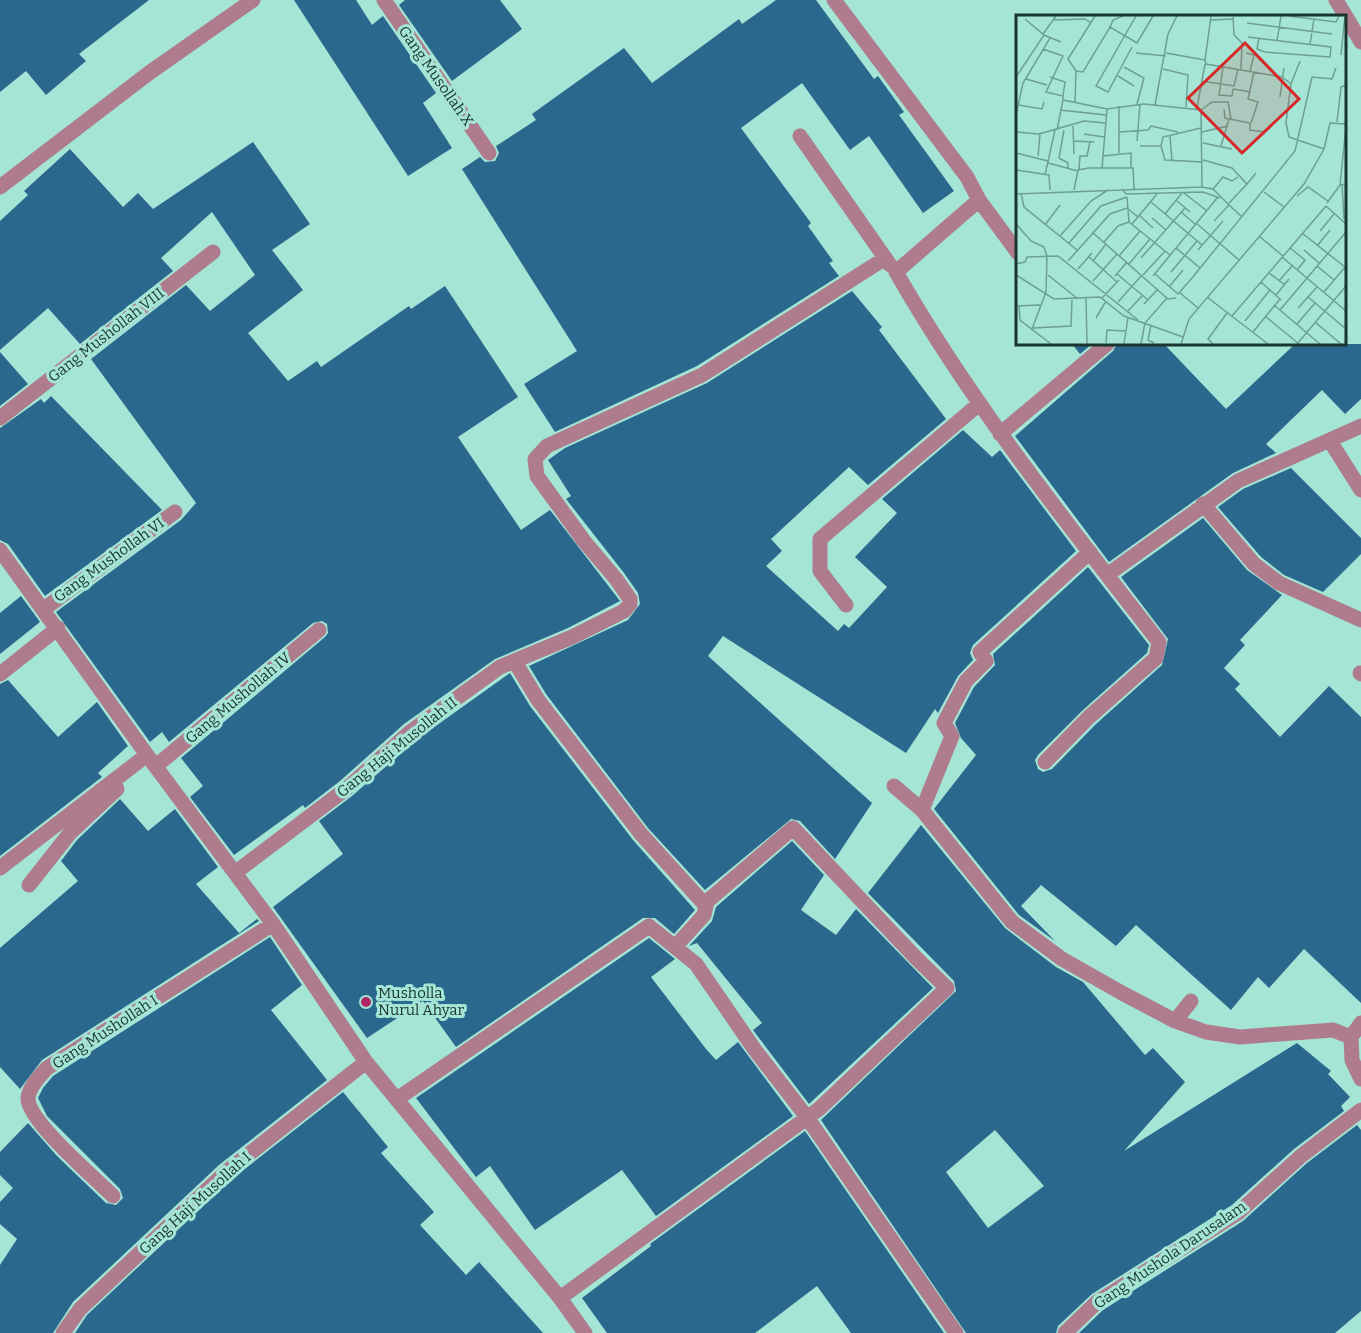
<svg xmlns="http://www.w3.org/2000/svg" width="1361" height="1333" viewBox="0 0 1361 1333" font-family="Bitter,serif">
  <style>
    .building { fill: #2a688d; fill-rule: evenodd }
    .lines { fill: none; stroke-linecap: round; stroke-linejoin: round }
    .minor { stroke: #ae7c8c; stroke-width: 15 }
    .poi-dot { fill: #ae2464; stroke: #a4e5d6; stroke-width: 2 }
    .labels { text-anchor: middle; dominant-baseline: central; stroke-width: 6; stroke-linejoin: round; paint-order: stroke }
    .street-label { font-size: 15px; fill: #1a352f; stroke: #a4e5d6 }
    .poi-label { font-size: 15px; fill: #1a352f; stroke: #a4e5d6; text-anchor: start }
    .inset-road { fill: none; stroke: #6d9f93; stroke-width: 1.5 }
    .view { fill: #d62828; fill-opacity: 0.15; stroke: #d62828; stroke-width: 3 }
    .inset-edge { fill: none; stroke: #1a352f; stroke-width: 3 }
  </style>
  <rect width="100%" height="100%" fill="#a4e5d6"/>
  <!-- building -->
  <path class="building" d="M 0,0 L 149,0 L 79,54 L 86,61 L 46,95 L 26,71 L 0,92 Z
    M 294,0 L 356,0 L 372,25 L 383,16 L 436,93 L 423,103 L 452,148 L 408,176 Z
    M 405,0 L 500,0 L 522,29 L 452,81 L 399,5 Z
    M 776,0 L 816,0 L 874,79 L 878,76 L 904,112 L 899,115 L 954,191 L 923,213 L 869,136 L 850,150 L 802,83 L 741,128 L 811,223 L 808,226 L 833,261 L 829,263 L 839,276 L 697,366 L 555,432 L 524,384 L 577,351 L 462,169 L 480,157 L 485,162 L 495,161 L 499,153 L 496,146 L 536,120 L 532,114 L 624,48 L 652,83 L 739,19 L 742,24 Z
    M 253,142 L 310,224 L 272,250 L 303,290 L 248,333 L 288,381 L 317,361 L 321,367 L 409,306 L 411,309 L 445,286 L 518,397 L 458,437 L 521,530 L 550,510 L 620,601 L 568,628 L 495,659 L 404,724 L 340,781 L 305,808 L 303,805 L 234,855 L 190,797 L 203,786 L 181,758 L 325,637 L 328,633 L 327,624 L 322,621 L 313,623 L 169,742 L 162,732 L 150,742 L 56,612 L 181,520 L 196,503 L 91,359 L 186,285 L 210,311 L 255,275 L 212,212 L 161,258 L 173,271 L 80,344 L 48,308 L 0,350 L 0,221 L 28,195 L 24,191 L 70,149 L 123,207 L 138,193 L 153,209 Z
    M 852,291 L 882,327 L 879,330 L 946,419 L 868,485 L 849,467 L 771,539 L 782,551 L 766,566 L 838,631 L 844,624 L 849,628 L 887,587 L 855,557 L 897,513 L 882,499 L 963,430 L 992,457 L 1000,450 L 1076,551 L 973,645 L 970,653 L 973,660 L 958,676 L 938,713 L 935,709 L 906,753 L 723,636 L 708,656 L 872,803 L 835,859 L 800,821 L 791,819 L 705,890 L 648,828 L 546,694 L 529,666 L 628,620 L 640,604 L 638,593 L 624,573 L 566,499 L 571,496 L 548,460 L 565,448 L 707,383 Z
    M 1072,344 L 1092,344 L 1080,354 Z
    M 1117,344 L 1164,344 L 1226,409 L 1295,344 L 1361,344 L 1361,399 L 1345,414 L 1322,390 L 1266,444 L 1276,453 L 1233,473 L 1109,562 L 1015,436 L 1113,351 Z
    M 0,352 L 28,384 L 0,406 Z
    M 51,396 L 162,510 L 45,596 L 8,544 L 0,540 L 0,428 L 41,399 L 44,403 Z
    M 1291,468 L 1361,538 L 1361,554 L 1323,592 L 1284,575 L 1261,557 L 1218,507 L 1243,489 Z
    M 1203,518 L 1247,570 L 1282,595 L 1240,640 L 1245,645 L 1224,668 L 1240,684 L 1235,689 L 1280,737 L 1329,686 L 1361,717 L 1361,1003 L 1304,949 L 1269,988 L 1258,977 L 1231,1010 L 1136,925 L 1116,946 L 1041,885 L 1021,906 L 1055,941 L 1019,915 L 934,809 L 976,755 L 961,738 L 955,723 L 974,687 L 995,665 L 993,654 L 1088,567 L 1149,645 L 1147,653 L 1083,710 L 1038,755 L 1035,760 L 1038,769 L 1043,772 L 1052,769 L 1096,724 L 1162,665 L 1168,639 L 1121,577 Z
    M 21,596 L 40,622 L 0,654 L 0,613 Z
    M 510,673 L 530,706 L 633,840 L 695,910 L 674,934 L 655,918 L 643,918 L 456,1047 L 423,1001 L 367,1038 L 273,907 L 343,854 L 319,821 L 352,796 L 416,740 Z
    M 8,680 L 58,737 L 97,702 L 128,746 L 98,773 L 102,777 L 0,856 L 0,684 Z
    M 120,799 L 148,831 L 175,809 L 218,867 L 196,884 L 239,933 L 257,919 L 259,921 L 42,1060 L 20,1089 L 0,1067 L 0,948 L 78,881 L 61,861 L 77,840 Z
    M 921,825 L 1005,928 L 1056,967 L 1083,982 L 1145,1055 L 1153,1048 L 1185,1082 L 1124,1151 L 1297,1043 L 1331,1071 L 1328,1074 L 1350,1097 L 1341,1106 L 1344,1111 L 1294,1149 L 1232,1205 L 1092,1294 L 1058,1326 L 1056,1333 L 966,1333 L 821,1120 L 956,991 L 954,981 L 868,893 ZM 995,1130 L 1044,1186 L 988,1228 L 946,1172 Z
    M 792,841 L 824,875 L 801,910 L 836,935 L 856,909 L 933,988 L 809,1104 L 753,1030 L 762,1023 L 697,943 L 689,946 L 712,921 L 716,907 Z
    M 270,937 L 302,985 L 271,1010 L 327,1080 L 219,1165 L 73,1302 L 53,1333 L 0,1333 L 0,1265 L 17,1239 L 0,1224 L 0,1202 L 13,1188 L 0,1175 L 0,1152 L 28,1123 L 57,1156 L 106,1203 L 116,1205 L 123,1198 L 120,1189 L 47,1116 L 38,1098 L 43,1088 L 53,1076 Z
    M 649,938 L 675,959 L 651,977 L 706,1049 L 716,1060 L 738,1042 L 793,1116 L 656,1216 L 622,1170 L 535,1230 L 490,1166 L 476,1177 L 416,1098 Z
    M 343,1092 L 388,1147 L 381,1153 L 434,1212 L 420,1225 L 466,1275 L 479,1262 L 543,1333 L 75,1333 L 87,1315 L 232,1179 Z
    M 1357,1125 L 1361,1130 L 1361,1311 L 1335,1333 L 1079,1333 L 1103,1310 L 1243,1221 L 1307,1163 Z
    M 805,1131 L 944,1333 L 851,1333 L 817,1286 L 755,1333 L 607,1333 L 582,1298 L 651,1246 L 650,1244 Z"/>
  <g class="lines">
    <!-- minor -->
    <path class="minor" d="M 384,0 L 489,153
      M 834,0 L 967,177 L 979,200 L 896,272 C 971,403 1066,522 1159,642 L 1156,658 L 1089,717 L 1045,762
      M 1336,0 L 1361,42
      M 800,136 L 890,265
      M 0,187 L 149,73 L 253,0
      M 979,200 L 1018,253
      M 0,418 L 213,252
      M 1000,434 L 1107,344
      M 1330,441 L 1361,490
      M 1203,504 L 1254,564 L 1279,583 L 1361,620
      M 0,550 L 147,755 L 273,924 L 366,1062 L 560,1298 L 585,1333
      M 1090,552 L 980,652 L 986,661 L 966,681 L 944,723 L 952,736 L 922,810 L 1012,922 L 1062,959 L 1122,993 L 1175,1021 L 1206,1032 L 1240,1037 L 1333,1030 L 1351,1037
      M 1107,575 L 1238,481 L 1361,426
      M 846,605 L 820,571 L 820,539 L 979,404
      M 44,609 L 175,512
      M 515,662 L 538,700 L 641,834 L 706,906 L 704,915 L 675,947
      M 1360,673 L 1361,674
      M 0,674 L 58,628
      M 156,766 L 319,630
      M 894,786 L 922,810
      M 0,868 L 147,755
      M 236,872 L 346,789 L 410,732 L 500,667 L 572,637 L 624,611 L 630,604 L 630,599 L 616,579 L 584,541 L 537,476 L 535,459 L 547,446 L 702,375 L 884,259
      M 29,885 L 70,833 L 117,789
      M 1175,1021 L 1191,1001
      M 1351,1037 L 1352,1060 L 1361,1079
      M 1351,1037 L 1361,1023
      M 397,1099 L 649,926 L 696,964 L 755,1050 L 806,1116 L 956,1333
      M 113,1196 C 95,1178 29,1122 28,1099 C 28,1088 40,1076 47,1068 L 273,924
      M 560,1298 L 819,1109 L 947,988 L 916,958 L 793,828 L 704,904
      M 63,1333 L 80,1309 L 226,1172 L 366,1062
      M 1065,1333 L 1097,1302 L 1238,1213 L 1301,1156 L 1361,1110"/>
  </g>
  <!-- markers -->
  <circle class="poi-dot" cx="366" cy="1002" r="6"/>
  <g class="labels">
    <!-- street labels -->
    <g class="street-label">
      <text transform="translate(436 76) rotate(55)">Gang Musollah X</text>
      <text transform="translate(106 335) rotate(-38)">Gang Mushollah VIII</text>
      <text transform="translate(109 560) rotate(-36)">Gang Mushollah VI</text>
      <text transform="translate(238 698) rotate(-40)">Gang Mushollah IV</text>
      <text transform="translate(397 747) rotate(-39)">Gang Haji Musollah II</text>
      <text transform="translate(105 1032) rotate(-33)">Gang Mushollah I</text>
      <text transform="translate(195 1203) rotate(-42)">Gang Haji Musollah I</text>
      <text transform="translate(1170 1255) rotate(-34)">Gang Mushola Darusalam</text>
    </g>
    <!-- poi labels -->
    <g class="poi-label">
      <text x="378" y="993">Musholla<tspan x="378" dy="17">Nurul Ahyar</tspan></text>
    </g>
  </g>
  <!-- overview -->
  <g transform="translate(1016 15)">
    <rect width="330" height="330" fill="#a4e5d6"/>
    <path class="inset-road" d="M 273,1 L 320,7 L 323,1M 217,2 L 218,20M 9,4 L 28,20 L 45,27M 37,5 L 69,4 L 75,8M 194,5 L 217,4M 231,8 L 316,19M 94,12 L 97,5 L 107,1M 27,19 L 40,1M 218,20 L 226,28 L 225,54M 232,22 L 315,32 L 314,42 L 249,37 L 241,34 L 243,23M 261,26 L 265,1M 294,29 L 298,4M 116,32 L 92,77 L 80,71 L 120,1M 27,34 L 47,41 L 30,77 L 47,81 L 47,85M 120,38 L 150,41M 150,38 L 189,45M 230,38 L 238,40 L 234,56M 325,40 L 329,1M 189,45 L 190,49 L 266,62 L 275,69M 189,45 L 195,1M 108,52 L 128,63 L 121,89M 207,52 L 203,80 L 216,81 L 217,74M 147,54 L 172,60 L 170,92M 60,56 L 67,57 L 94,12 L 121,28 L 137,1M 102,61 L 118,71M 0,62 L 28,20M 34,62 L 49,67 L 47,81M 10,64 L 31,70M 185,66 L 218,71 L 222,54M 275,69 L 284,46M 217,74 L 235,77M 264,82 L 268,53M 59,88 L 60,56 L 52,44 L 79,1M 3,90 L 26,94 L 28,87M 139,90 L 152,19 L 161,1M 181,93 L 189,49M 208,94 L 209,103 L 234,108 L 234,115 L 249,117M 44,95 L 90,100M 185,95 L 186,173M 185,95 L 196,87 L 212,87 L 215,104M 0,100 L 7,68 L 34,23M 321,107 L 325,72 L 330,70M 235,108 L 242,87 L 232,84 L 238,57M 57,111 L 58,139M 41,115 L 47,85 L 91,94 L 128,89 L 185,95M 48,115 L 43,143 L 52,148 L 52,153M 0,117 L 23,119 L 68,106 L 89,108M 103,117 L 132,115 L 135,111 L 162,117M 186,117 L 212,111M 68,119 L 88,122M 154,121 L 156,146M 273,122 L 270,108 L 275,69M 273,122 L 308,134M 57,126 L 78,127M 121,126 L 124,89M 187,128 L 216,134M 124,131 L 145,131 L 147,122 L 185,113M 145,131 L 149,145 L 187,147M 205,131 L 213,104M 0,138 L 32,146M 103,138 L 103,91M 22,141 L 24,119M 87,141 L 115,138 L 115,153M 187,145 L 216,153 L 231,169 L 240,158M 32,148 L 62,156M 86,153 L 91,94M 63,154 L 64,141 L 71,141 L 74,127M 0,155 L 33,160 L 34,175M 29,160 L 39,115M 326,169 L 328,204M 324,170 L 330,112M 106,174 L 110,179 L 187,177 L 204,183M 197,174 L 207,162 L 216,166 L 222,162M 58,175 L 62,155 L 73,153 L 117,153 L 118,174M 248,177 L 268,192M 5,178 L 8,192 L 61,235M 168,178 L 191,196M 0,179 L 186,172 L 197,174 L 213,190M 281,181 L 292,172 L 312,186M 111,182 L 113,207M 160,185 L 174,197M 135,187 L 186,230M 211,188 L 226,202M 213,188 L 231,169M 311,188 L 324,170 L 330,169M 310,191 L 330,209M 165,197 L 179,209M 149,199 L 166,178M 123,200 L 137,213M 136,203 L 150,215M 198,206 L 213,190M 113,207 L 154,240M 180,208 L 223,245M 0,209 L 15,226 L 28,232 L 31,241 L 30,277 L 16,314M 116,209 L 141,179M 29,210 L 44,190M 304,216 L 318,199M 76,217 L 152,284 L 160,283M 286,218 L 329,252M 44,221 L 75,186 L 92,175M 243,221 L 267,241M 88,227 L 102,211 L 113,207M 53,228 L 85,191 L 111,182M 301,231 L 314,215M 160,233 L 184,253M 274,233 L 289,245 L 281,255M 182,235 L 207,206M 288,235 L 303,248M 103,241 L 124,216M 73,242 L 101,267M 266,242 L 330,296M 125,243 L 169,193M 52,246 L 94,199 L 111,193 L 122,202M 77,246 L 90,229M 0,249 L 9,247 L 11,242 L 42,241 L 122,305M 113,249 L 134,224M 301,251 L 318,265M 62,254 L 76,238M 155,257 L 181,226M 253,258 L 269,270M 101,259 L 132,285M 139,259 L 162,279 L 176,263 L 279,136 L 296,62 L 316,64 L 320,53M 0,260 L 38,284 L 84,282 L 108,301 L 167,322M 32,260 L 62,284M 127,260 L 149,236M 99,261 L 111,247M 137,261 L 202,182M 77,266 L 101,239M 263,266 L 276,251M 245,267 L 265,285M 153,272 L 167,255M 163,277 L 182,293M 308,277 L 330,251M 260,280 L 273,264M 191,282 L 252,329M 292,282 L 330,314M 70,283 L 71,329M 86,283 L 103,265M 102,287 L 126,260M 128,289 L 142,274M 3,290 L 4,305 L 35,329M 258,290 L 304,329M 1,291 L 24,290M 282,293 L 301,272M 264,295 L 330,217M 112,296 L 126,281M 216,301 L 310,191M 249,301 L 283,329M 80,303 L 90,286M 229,306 L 254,275M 299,307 L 325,329M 281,309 L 299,288M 135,310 L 132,325 L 138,328M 17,313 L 55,311 L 56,285M 237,317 L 264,284M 90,328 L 91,315 L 109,316M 108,329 L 112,302M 125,329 L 129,308 L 151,283M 165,329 L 173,304 L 288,169 L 308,134 L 314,108 L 330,109M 197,329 L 192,324 L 211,298M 281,329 L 330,271"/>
    <path class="view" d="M 229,28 L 283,84 L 226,138 L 172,83 Z"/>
    <rect width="330" height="330" class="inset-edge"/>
  </g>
</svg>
